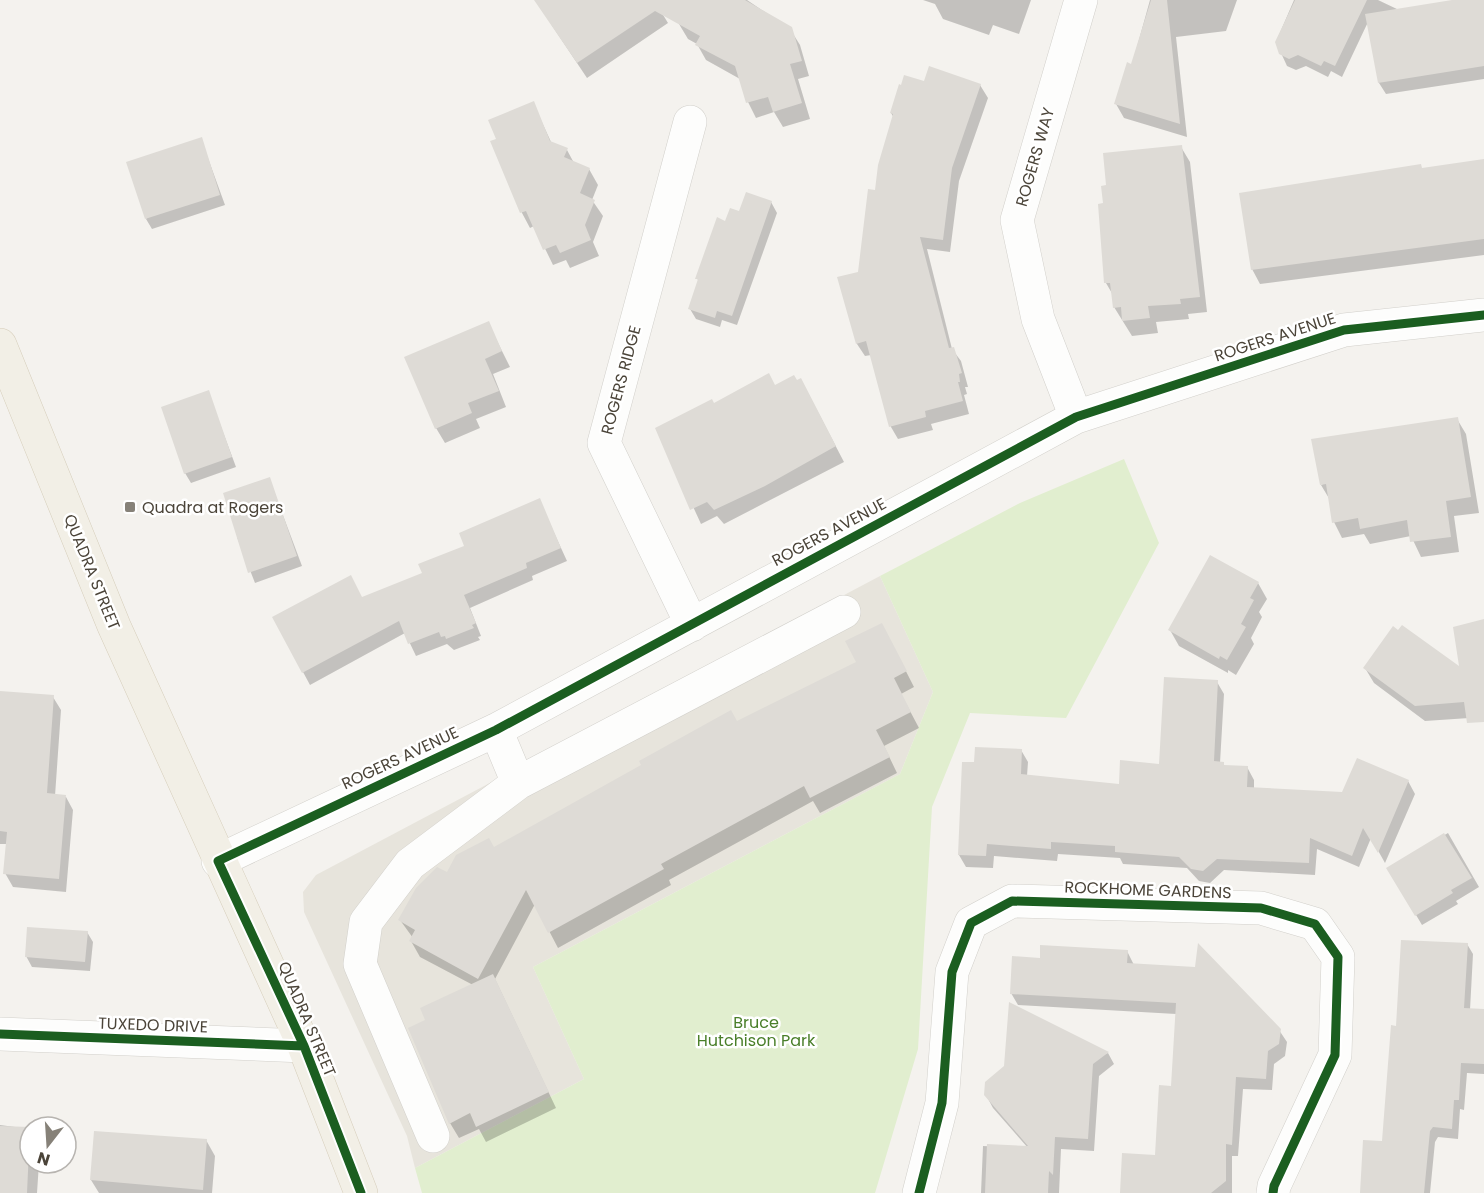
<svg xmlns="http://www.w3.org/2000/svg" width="1484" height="1193" viewBox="0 0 1484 1193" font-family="Poppins,sans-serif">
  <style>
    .residential { fill: #e7e4dc }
    .green { fill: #e1eecf }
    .shadow { fill: #0003 }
    .building { fill: #dedbd6 }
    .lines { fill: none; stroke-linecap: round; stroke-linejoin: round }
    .minor-casing { stroke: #d2d0cb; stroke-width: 34 }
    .major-casing { stroke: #d6cebb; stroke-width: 34 }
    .minor { stroke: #fdfdfc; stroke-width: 33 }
    .major { stroke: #f2efe6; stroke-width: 33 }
    .cycleway-casing { stroke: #fff; stroke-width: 13 }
    .cycleway { stroke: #1b5e20; stroke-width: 9 }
    .poi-dot { fill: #868178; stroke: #fff; stroke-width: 2 }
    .labels { text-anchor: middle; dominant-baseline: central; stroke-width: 5; stroke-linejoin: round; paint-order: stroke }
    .street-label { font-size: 16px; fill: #4b4439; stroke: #fff }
    .poi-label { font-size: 16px; fill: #4b4439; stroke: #fff; text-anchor: start }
    .park-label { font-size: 16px; fill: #4a7f2a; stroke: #fff }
  </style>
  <rect width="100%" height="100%" fill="#f4f2ee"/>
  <!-- residential -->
  <path class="residential" d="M 880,576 L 933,692 L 900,774 L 533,967 L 584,1079 L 415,1168 L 407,1136 L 304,912 L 303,892 L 316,875 Z"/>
  <!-- green -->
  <path class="green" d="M 1124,459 L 1159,543 L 1066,718 L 970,713 L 932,807 L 918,1049 L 875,1193 L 422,1193 L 415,1168 L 584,1079 L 533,967 L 900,774 L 933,692 L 880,576 L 1020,503 Z"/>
  <!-- shadow -->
  <path class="shadow" d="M 546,0 L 654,0 L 668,23 L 587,78 L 551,24 Z
    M 692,0 L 747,0 L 790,29 L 800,45 L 809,76 L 798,79 L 810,119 L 783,127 L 774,112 L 756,118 L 748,102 L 740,79 L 706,60 L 697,44 L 688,39 L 679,24 Z
    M 923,0 L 1031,0 L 1019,34 L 993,25 L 989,35 L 943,19 L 935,4 Z
    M 1150,0 L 1237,0 L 1226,31 L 1176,37 L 1187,137 L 1124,118 L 1116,104 L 1132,65 Z
    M 1294,0 L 1378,0 L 1399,10 L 1462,0 L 1484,0 L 1484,79 L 1386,94 L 1379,83 L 1368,22 L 1342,77 L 1331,71 L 1328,77 L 1306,66 L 1296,70 L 1287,66 L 1276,42 Z
    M 925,83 L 980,85 L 988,98 L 959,181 L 950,252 L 927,249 L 952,349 L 961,361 L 968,387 L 965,387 L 967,394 L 964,395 L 969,414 L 931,424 L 933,430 L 898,439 L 891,427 L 871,355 L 865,356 L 857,344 L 859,273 L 894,118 L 891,113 Z
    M 533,103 L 552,144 L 567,150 L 574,163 L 589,169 L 598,185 L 592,200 L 603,216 L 593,242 L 599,256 L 570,268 L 566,260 L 553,265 L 534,226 L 530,228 L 522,213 L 492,142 L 498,140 Z
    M 201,139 L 225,205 L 152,229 L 146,219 Z
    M 1181,147 L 1190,162 L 1207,312 L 1188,314 L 1189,319 L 1156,322 L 1158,333 L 1132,336 L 1114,307 L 1113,295 L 1106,283 L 1105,205 Z
    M 1422,170 L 1484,170 L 1484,255 L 1260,284 L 1252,269 Z
    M 771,202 L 777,213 L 737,325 L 722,320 L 720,327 L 696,319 L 690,309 L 699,282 L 697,278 L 726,222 L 740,213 Z
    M 488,323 L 510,367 L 493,374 L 506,407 L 476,419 L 480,428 L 445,443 L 436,428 Z
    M 208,392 L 236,467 L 191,483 L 185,473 Z
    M 809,395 L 844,462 L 724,524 L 717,516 L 701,524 L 657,428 L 714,405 Z
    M 1457,419 L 1466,434 L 1479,513 L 1454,516 L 1459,552 L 1421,557 L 1411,536 L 1370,544 L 1364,534 L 1342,538 L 1334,522 L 1330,500 L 1321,485 Z
    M 269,478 L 302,566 L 255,583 L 237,537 Z
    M 539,500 L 567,561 L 532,576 L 533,580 L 470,608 L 481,636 L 478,637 L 480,640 L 454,650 L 447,644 L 416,656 L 405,633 L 310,685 L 274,618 L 362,598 L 424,574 Z
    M 1258,583 L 1267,599 L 1259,612 L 1262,617 L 1251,638 L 1254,644 L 1236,675 L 1228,670 L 1228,673 L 1179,646 L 1170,630 Z
    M 1484,621 L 1484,717 L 1425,721 L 1374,683 L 1365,668 L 1461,669 Z
    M 890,640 L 914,687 L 901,694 L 919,728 L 884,746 L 897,773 L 820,813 L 813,801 L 669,880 L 671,885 L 558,948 L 535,904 L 495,979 L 556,1108 L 486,1142 L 479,1129 L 459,1138 L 450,1123 L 427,1021 L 473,985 L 420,957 L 411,941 L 413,938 L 400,920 L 448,874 L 858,663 Z
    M 1217,682 L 1224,694 L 1220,763 L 1225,766 L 1247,767 L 1254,780 L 1254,789 L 1343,794 L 1408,781 L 1415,794 L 1385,863 L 1371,838 L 1359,867 L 1317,849 L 1315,875 L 1224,870 L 1210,883 L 1199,881 L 1187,868 L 1123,864 L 1120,858 L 1058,854 L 1057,861 L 994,856 L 993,868 L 966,867 L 959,855 L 976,764 L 1021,750 L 1028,762 L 1027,776 L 1120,786 L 1160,766 Z
    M 0,693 L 53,697 L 61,710 L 55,796 L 66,797 L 73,810 L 66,892 L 13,887 L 5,873 L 7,844 L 0,844 Z
    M 1448,833 L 1479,887 L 1456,901 L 1458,904 L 1422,925 L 1388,868 Z
    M 87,932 L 93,942 L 90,971 L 32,967 L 26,956 Z
    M 1467,944 L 1473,954 L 1470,1010 L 1484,1010 L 1484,1074 L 1467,1073 L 1464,1110 L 1460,1109 L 1458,1139 L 1438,1137 L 1435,1142 L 1430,1193 L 1362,1193 L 1383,1142 L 1397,1027 Z
    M 1127,951 L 1134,965 L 1279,1030 L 1287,1042 L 1285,1056 L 1274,1064 L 1272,1090 L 1243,1089 L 1238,1156 L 1232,1156 L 1232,1193 L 1121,1193 L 1156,1156 L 1172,1088 L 1176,1014 L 1018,1005 L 1011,993 L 1041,959 Z
    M 1108,1053 L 1114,1064 L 1099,1076 L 1094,1151 L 1061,1149 L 1059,1193 L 981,1193 L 983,1146 L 1028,1148 L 993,1108 L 986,1095 Z
    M 0,1125 L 30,1129 L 30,1163 L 39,1163 L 37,1193 L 0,1193 Z
    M 206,1140 L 215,1156 L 212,1193 L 99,1193 L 91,1180 Z"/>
  <!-- building -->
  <path class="building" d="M 534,0 L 745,0 L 792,27 L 802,61 L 790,64 L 802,103 L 773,112 L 768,97 L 746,103 L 735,66 L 695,45 L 700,36 L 655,11 L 577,63 Z
    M 1151,0 L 1167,0 L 1180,124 L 1114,104 L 1127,62 L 1131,64 Z
    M 1295,0 L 1367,0 L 1335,66 L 1324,61 L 1321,66 L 1298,55 L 1289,59 L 1279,54 L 1275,42 Z
    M 1452,0 L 1484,0 L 1484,66 L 1378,83 L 1365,14 Z
    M 929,66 L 981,84 L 952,168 L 943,240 L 920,237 L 949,348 L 954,347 L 962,373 L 959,374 L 960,382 L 958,382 L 963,401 L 925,411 L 926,417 L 889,427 L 866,341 L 856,344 L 837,277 L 858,272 L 868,189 L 875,190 L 878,165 L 893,114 L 890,113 L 899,84 L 901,85 L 904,75 L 924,81 Z
    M 534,101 L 550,141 L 568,148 L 564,157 L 590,168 L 580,193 L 595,200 L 585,225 L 591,240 L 560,253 L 556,245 L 543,250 L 526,211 L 520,213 L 490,141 L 496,139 L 488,120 Z
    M 202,137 L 220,195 L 145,219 L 126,162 Z
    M 1182,145 L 1200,297 L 1180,299 L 1181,304 L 1148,306 L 1150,318 L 1122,321 L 1121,307 L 1113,308 L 1110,283 L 1104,283 L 1098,204 L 1103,203 L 1101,186 L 1106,185 L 1103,153 Z
    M 1484,159 L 1484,239 L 1251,270 L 1239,193 L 1421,164 L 1422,168 Z
    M 746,192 L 772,201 L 732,316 L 717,311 L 715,318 L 688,309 L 698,279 L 695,279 L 717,217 L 725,221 L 730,208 L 739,211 Z
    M 489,321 L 502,351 L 485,359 L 499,391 L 468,403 L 472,413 L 435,429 L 404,357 Z
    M 769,373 L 775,385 L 794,375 L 797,380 L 801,378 L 836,446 L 765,486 L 714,510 L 707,502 L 690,510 L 655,428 L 712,399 L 714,403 Z
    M 209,390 L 232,457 L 184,474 L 161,407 Z
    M 1458,417 L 1471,497 L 1446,501 L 1451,537 L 1410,542 L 1407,520 L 1360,529 L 1358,518 L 1332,523 L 1326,484 L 1320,485 L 1311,439 Z
    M 270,477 L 297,556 L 248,573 L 223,493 Z
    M 540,498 L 561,548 L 526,563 L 527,568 L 464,595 L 476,623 L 472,625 L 474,628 L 446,639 L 445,636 L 441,637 L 439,632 L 408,644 L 399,621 L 302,673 L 272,617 L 351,575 L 362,597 L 422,573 L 418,564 L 464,546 L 459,533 Z
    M 1210,555 L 1259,582 L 1250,598 L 1254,600 L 1241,624 L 1246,627 L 1227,660 L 1220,656 L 1219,659 L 1168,630 Z
    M 1484,619 L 1484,722 L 1467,723 L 1464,702 L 1415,706 L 1363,668 L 1393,626 L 1398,630 L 1402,625 L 1459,666 L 1453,627 Z
    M 882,623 L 907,671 L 894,678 L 911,712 L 876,730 L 890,757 L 810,798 L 804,786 L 661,864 L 664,869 L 548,933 L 526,890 L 478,979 L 409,941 L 415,930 L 398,920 L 416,888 L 437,867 L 447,872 L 456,855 L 489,838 L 494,847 L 641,765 L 639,761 L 731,710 L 737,721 L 856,662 L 845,641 Z
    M 1164,677 L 1218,680 L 1214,761 L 1224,762 L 1224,765 L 1248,766 L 1247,787 L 1342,792 L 1357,758 L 1409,780 L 1378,853 L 1363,828 L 1352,856 L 1310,838 L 1309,863 L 1217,859 L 1203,871 L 1191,869 L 1179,857 L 1115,852 L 1115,846 L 1051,842 L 1051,849 L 987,844 L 986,856 L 958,855 L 962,762 L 974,762 L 975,747 L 1022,749 L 1021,774 L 1119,784 L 1120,760 L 1159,764 Z
    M 0,691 L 54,695 L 47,793 L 66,795 L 59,879 L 3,874 L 7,832 L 0,831 Z
    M 1444,833 L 1472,878 L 1451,890 L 1453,893 L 1415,916 L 1386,868 Z
    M 27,927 L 88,931 L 85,962 L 25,957 Z
    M 1401,940 L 1468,943 L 1464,1008 L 1484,1009 L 1484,1064 L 1461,1063 L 1459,1100 L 1454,1100 L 1452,1129 L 1433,1127 L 1430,1131 L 1424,1193 L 1360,1193 L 1363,1140 L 1382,1141 L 1391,1025 L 1396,1026 Z
    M 1198,943 L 1281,1029 L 1279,1044 L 1268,1051 L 1266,1079 L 1236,1077 L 1232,1145 L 1226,1144 L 1226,1181 L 1211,1193 L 1120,1193 L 1122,1153 L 1155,1155 L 1159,1085 L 1171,1086 L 1176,1003 L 1010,994 L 1012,956 L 1040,958 L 1040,945 L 1128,950 L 1127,963 L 1195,967 Z
    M 493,974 L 549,1092 L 476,1127 L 470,1113 L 449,1124 L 408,1028 L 425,1020 L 420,1008 Z
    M 1009,1002 L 1109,1052 L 1093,1064 L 1088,1139 L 1055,1137 L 1053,1175 L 1049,1171 L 1048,1193 L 985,1193 L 987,1144 L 1028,1146 L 984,1095 L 985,1082 L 1004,1066 Z
    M 0,1126 L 30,1127 L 27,1193 L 0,1193 Z
    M 94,1131 L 207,1139 L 203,1190 L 90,1180 Z"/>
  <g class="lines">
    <!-- minor casing -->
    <g class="minor-casing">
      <path id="minor" d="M 690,122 L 604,443 L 692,625
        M 1076,417 L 1038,319 L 1017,220 L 1081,0
        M 496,730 L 518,783
        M 218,861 L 496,730 L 1076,417 L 1344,330 L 1484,315
        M 0,1034 L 304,1046
        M 433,1136 L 360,964 L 366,922 L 410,864 L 518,783 L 844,612
        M 919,1193 L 942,1103 L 952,972 L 971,923 L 1012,901 L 1261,908 L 1315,924 L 1338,957 L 1335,1055 L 1274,1186 L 1273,1193"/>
    </g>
    <!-- major casing -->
    <g class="major-casing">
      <path id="major" d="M 0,345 L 114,626 L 304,1046 L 361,1193"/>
    </g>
    <!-- minor -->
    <use href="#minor" class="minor"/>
    <!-- major -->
    <use href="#major" class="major"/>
    <!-- cycleway casing -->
    <g class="cycleway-casing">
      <path id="cycleway" d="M 0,1034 L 304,1046
        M 361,1193 L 304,1046 L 218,861 L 496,730 L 1076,417 L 1344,330 L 1484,315
        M 919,1193 L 942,1103 L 952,972 L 971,923 L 1012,901 L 1261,908 L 1315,924 L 1338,957 L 1335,1055 L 1274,1186 L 1273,1193"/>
    </g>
    <!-- cycleway -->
    <use href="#cycleway" class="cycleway"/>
  </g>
  <!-- markers -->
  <rect class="poi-dot" x="124" y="501" width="12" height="12" rx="3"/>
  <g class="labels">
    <!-- street labels -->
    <g class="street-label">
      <text transform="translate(1035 157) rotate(-74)">ROGERS WAY</text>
      <text transform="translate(1275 337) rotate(-18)">ROGERS AVENUE</text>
      <text transform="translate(621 380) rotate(-75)">ROGERS RIDGE</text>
      <text transform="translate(829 532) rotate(-28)">ROGERS AVENUE</text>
      <text transform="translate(92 572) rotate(68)">QUADRA STREET</text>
      <text transform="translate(400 758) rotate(-25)">ROGERS AVENUE</text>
      <text transform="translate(1148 890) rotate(2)">ROCKHOME GARDENS</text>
      <text transform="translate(307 1019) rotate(67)">QUADRA STREET</text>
      <text transform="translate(153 1025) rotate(2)">TUXEDO DRIVE</text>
    </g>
    <!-- poi labels -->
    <g class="poi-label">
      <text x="142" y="507">Quadra at Rogers</text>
    </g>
    <!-- park labels -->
    <g class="park-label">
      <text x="756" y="1022">Bruce<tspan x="756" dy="18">Hutchison Park</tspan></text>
    </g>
  </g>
  <!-- north arrow -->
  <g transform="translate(48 1145) rotate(197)"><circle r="28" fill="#ffffff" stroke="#b7b4b0" stroke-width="1.5"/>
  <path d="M0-4.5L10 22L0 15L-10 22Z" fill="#868178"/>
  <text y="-9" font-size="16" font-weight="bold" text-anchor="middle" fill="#4b4439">N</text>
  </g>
</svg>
